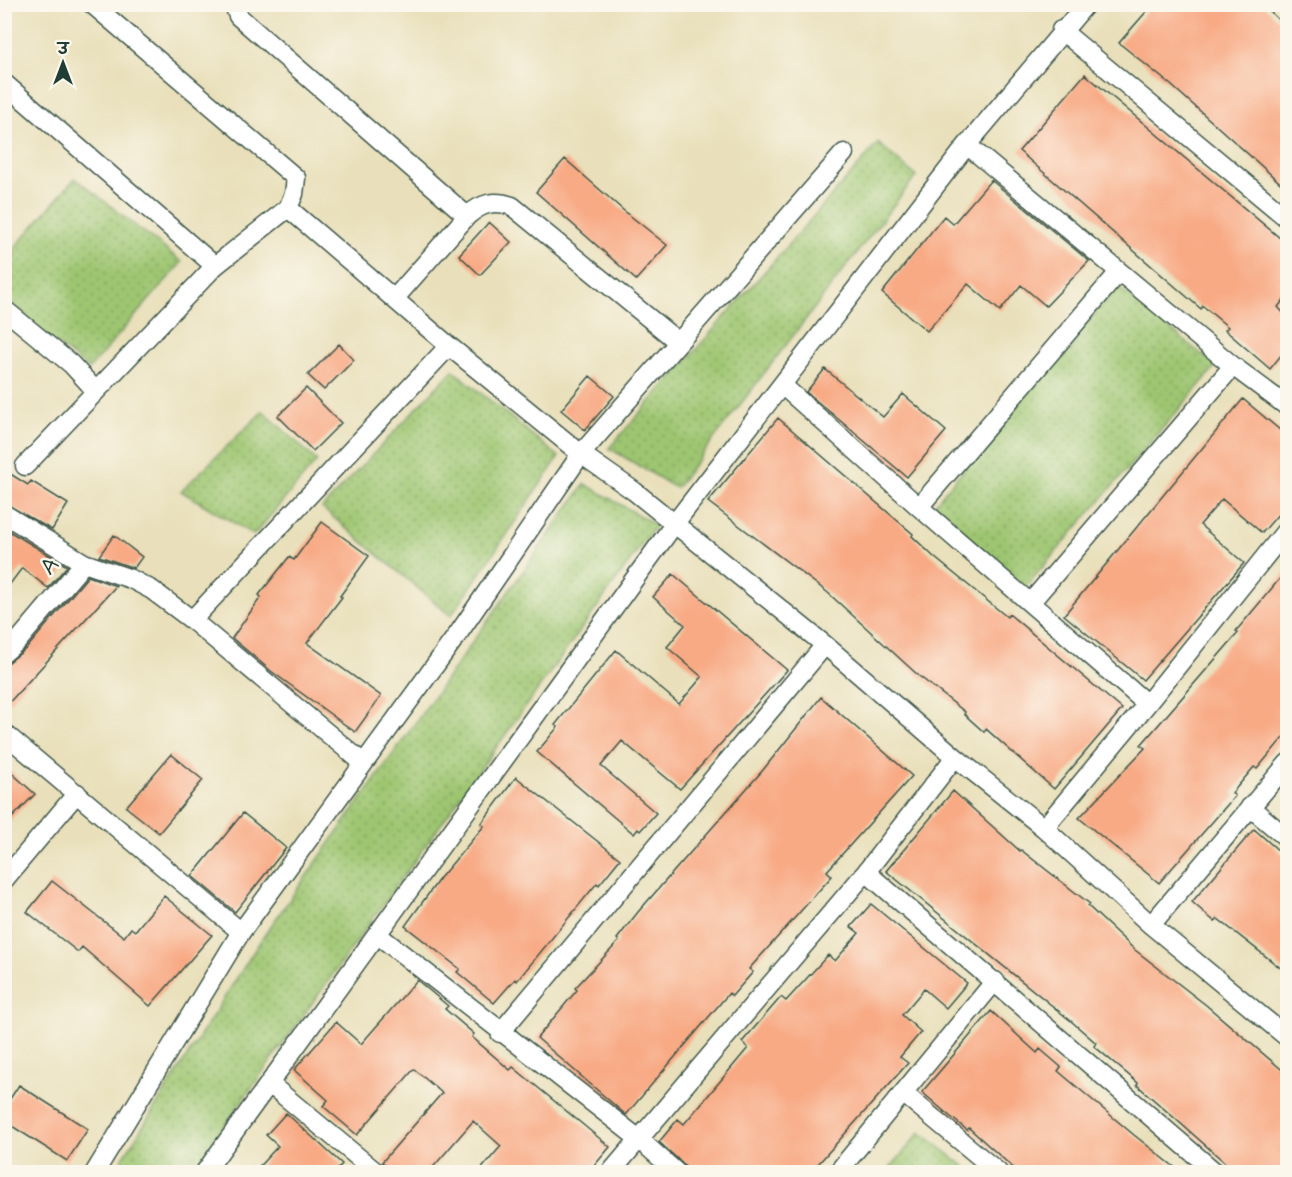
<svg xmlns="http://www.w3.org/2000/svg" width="1292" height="1177" viewBox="0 0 1292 1177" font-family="Mynerve,'Playpen Sans Deva',sans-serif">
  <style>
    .park { fill: url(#park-dots); stroke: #5e8252; stroke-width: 1.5 }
    .building { fill: #f8aa85 }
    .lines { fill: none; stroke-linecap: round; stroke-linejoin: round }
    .street-casing { stroke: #3d5548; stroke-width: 21 }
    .street { stroke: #fff; stroke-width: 18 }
    .labels { text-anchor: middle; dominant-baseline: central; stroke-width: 5; stroke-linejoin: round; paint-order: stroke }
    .street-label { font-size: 24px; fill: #1f3d34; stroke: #fbf7ec }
  </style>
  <defs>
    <pattern id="park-dots" width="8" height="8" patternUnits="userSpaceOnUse" patternTransform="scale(1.5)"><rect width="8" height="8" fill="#9ec671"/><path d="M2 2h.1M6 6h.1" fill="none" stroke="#80a25e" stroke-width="1.8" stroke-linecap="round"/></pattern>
  </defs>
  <rect width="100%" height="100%" fill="#fbf7ec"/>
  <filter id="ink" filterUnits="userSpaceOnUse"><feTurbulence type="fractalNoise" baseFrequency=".0167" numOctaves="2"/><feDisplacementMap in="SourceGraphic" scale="12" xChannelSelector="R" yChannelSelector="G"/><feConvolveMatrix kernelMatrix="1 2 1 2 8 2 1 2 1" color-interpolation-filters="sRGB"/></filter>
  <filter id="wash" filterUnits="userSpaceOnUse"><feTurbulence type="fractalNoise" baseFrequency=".008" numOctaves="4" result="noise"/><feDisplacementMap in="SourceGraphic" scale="24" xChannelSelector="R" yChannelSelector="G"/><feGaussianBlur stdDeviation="1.35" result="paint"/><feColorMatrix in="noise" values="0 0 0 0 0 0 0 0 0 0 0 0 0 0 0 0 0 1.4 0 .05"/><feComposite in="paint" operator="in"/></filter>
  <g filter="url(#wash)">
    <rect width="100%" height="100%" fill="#e9e0bb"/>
    <!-- park -->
    <path class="park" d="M 878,143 L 916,176 L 676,488 L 609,448 Z
      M 75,178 L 182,262 L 89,369 L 5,303 L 5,259 Z
      M 1117,286 L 1216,366 L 1024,589 L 933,506 Z
      M 453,370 L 559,457 L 451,616 L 322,508 Z
      M 263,411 L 317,461 L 254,535 L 181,491 Z
      M 585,484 L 656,525 L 191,1172 L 114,1172 L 261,940 Z
      M 920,1132 L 972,1172 L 887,1172 Z"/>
    <g id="blocks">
      <!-- building -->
      <path class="building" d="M 1153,4 L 1262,4 L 1287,28 L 1287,189 L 1171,85 L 1119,43 Z
        M 1085,74 L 1287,244 L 1287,296 L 1278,307 L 1287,317 L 1287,348 L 1270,369 L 1225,330 L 1228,327 L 1203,306 L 1201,309 L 1019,151 Z
        M 565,159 L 623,210 L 667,245 L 636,280 L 536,192 Z
        M 991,180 L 1089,261 L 1046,306 L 1021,285 L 1000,311 L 968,284 L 927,331 L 882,293 L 944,216 L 953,224 Z
        M 489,222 L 511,242 L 480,275 L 459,255 Z
        M 339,344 L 354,360 L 324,390 L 308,375 Z
        M 825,369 L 883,417 L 903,394 L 946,431 L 907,477 L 806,392 Z
        M 590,376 L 614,396 L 585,430 L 561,410 Z
        M 306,388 L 341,423 L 313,451 L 278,416 Z
        M 1243,399 L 1287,436 L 1287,504 L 1262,533 L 1222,499 L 1200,525 L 1244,563 L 1143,680 L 1064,615 Z
        M 778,418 L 913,534 L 912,536 L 934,557 L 1007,617 L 1009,614 L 1122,709 L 1054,789 L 986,729 L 984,732 L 964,714 L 965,712 L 919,676 L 827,592 L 708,502 Z
        M 4,470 L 28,485 L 31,481 L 68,504 L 52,530 L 4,503 Z
        M 322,522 L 369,556 L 340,596 L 342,597 L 307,643 L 381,696 L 355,732 L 271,671 L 232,638 L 261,597 L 259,595 L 289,557 L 294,560 Z
        M 4,528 L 67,566 L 48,588 L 22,568 L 4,592 Z
        M 114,535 L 142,557 L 134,568 L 99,556 Z
        M 1287,570 L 1287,733 L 1257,769 L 1254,767 L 1232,793 L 1235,796 L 1159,883 L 1079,818 L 1145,748 L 1141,745 L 1238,633 L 1236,631 Z
        M 673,574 L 787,670 L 680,789 L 622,741 L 601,766 L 656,813 L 640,831 L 638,829 L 634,834 L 537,752 L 558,727 L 555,725 L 616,650 L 679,704 L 702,677 L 667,647 L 685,625 L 653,597 Z
        M 88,576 L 116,586 L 4,708 L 4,666 L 27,648 Z
        M 821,697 L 912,776 L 827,871 L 832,876 L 749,969 L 753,972 L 732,996 L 729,993 L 626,1115 L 537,1038 L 577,990 L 575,988 L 619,941 L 617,939 L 638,912 L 763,770 Z
        M 171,754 L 203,780 L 159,833 L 126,807 Z
        M 4,766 L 35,794 L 4,826 Z
        M 516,777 L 620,859 L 599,885 L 597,883 L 517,981 L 515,979 L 494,1003 L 457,972 L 460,969 L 405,926 L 440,878 L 484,826 L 481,824 Z
        M 953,791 L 1020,851 L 1021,850 L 1090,904 L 1088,906 L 1135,950 L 1206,1005 L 1287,1074 L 1287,1173 L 1237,1173 L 1137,1085 L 1138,1083 L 1094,1046 L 1096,1043 L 1071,1021 L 886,871 Z
        M 243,813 L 286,848 L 235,912 L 192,876 Z
        M 1254,829 L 1287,858 L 1287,973 L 1218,919 L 1215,922 L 1192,902 Z
        M 52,881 L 124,937 L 131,928 L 135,931 L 164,896 L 212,935 L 150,1006 L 82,947 L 78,952 L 27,912 Z
        M 871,904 L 967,983 L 946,1008 L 924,989 L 902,1015 L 921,1032 L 900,1057 L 908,1063 L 810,1173 L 689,1173 L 683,1164 L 659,1142 L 678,1119 L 684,1124 L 706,1098 L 748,1048 L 742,1042 L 781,997 L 786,1001 L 828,955 L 835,961 L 859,933 L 851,927 Z
        M 417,980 L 448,1006 L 445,1009 L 474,1034 L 472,1037 L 510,1070 L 513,1067 L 610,1147 L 588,1173 L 478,1173 L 501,1146 L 473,1121 L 428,1173 L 395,1173 L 382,1162 L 442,1093 L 414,1069 L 357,1135 L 323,1106 L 328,1100 L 294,1070 L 336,1022 L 361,1044 Z
        M 991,1011 L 1037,1053 L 1040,1049 L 1061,1067 L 1058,1071 L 1134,1135 L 1182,1173 L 1019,1173 L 969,1128 L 967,1130 L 946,1113 L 922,1092 Z
        M 19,1085 L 88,1129 L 67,1161 L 4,1121 L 4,1108 Z
        M 286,1113 L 342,1164 L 334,1173 L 253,1173 L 278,1146 L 266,1135 Z"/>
    </g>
  </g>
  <g filter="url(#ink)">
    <use href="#blocks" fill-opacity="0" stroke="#3d5548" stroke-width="1.5"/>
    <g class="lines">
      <!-- street casing -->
      <g class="street-casing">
        <path id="street" d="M 234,5 L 238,16 L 467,216
          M 1061,30 L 1288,219
          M 4,83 L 215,266
          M 967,145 L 1233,366 L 1288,407
          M 288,208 L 449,346 L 581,454 L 634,491 L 825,645 L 955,757 L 1044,828 L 1151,925 L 1288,1038
          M 395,298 L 467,216 C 482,203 494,200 512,206 L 677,341
          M 4,309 L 71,364 L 95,390
          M 782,385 L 919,507 L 1147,704
          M 25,466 L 215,266 L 288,208 L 294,194 L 296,178 L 92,4
          M 919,507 L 1119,272
          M 4,514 L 84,563 L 131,579 L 152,590 L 192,620 L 362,762
          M 1030,603 L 1233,366
          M 192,620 L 449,346
          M 4,653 L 18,641 L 84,563
          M 4,733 L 241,932
          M 1250,807 L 1288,839
          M 1044,828 L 1147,704 L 1288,528
          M 866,872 L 1215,1172
          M 4,880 L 77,793
          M 1151,925 L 1288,763
          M 378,935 L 639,1139 L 676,1172
          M 500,1033 L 825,645
          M 271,1085 L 376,1172
          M 903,1093 L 998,1172
          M 95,1172 L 241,932 L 460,631 L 581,454 L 844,153
          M 205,1172 L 675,523 L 967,145 L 1086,4
          M 611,1172 L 866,872 L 955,757
          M 838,1172 L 995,981"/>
      </g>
      <!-- street -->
      <use href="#street" class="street"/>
    </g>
  </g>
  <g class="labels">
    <!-- street labels -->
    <g class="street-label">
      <text transform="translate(50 566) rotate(-50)">A</text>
    </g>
  </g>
  <!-- margin -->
  <rect width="1292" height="1177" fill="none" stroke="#fbf7ec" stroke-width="24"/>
  <!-- north arrow -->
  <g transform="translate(63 63)" stroke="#fbf7ec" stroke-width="4.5" paint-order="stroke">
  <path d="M0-4.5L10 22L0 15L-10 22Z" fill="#1f3d34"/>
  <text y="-9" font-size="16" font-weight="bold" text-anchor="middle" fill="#1f3d34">उ</text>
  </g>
</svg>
